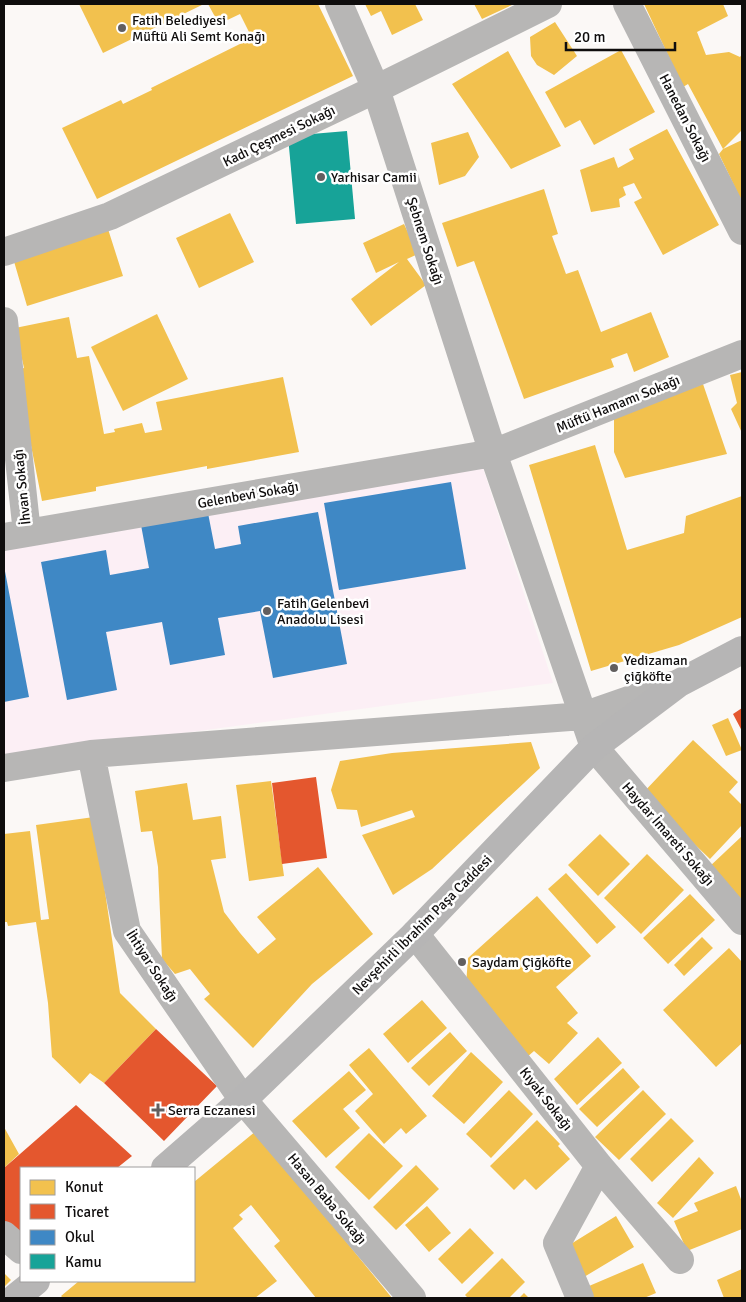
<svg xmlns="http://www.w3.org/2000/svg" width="746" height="1302" viewBox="0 0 746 1302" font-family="Signika,sans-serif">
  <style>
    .education { fill: #fceff5 }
    .homes { fill: #f2c14e }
    .shops { fill: #e4572e }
    .schools { fill: #3f88c5 }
    .public { fill: #17a398 }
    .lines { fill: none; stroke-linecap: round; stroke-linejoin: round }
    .street { stroke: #b7b6b5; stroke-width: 28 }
    .secondary { stroke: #b6b5b5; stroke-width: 28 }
    .poi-dot { fill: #625f5f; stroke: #fff; stroke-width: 2 }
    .labels { text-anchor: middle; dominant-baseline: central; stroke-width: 5; stroke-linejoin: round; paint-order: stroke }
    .poi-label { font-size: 14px; fill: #0f0d0d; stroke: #fff; text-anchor: start }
    .street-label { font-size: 14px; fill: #0f0d0d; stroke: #fff }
  </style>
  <rect width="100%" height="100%" fill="#fbf8f6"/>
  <!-- education -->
  <path class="education" d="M 483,468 L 553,683 L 51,751 L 4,755 L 4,540 Z"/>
  <!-- homes -->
  <path class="homes" d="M 79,4 L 204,4 L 103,53 Z
    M 208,4 L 318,4 L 353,76 L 97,199 L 62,128 L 121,100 L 123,104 L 152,90 L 151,88 L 252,38 L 240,14 L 219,24 Z
    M 365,4 L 415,4 L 423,20 L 392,35 L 381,11 L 371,16 Z
    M 474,4 L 514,4 L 482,19 Z
    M 644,4 L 723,4 L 728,16 L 697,32 L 706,55 L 729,52 L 740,57 L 742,54 L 742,130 L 723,149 L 688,84 L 683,87 Z
    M 555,22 L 577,56 L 554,75 L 537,65 L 531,56 L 530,37 Z
    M 621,50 L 655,112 L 594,145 L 580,120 L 565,128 L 545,92 Z
    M 508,51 L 561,146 L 511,169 L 452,84 Z
    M 667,129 L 719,225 L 663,255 L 634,202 L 642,198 L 634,183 L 623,187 L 626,195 L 619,199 L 620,207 L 591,212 L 580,170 L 614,157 L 618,168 L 634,159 L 629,149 Z
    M 468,132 L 479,157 L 465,176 L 439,185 L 431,143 Z
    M 742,140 L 742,202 L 719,154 L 723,149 Z
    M 544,189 L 558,234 L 552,236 L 566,274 L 578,270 L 601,332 L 651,312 L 669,357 L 634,372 L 627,353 L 611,359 L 614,367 L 524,399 L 474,261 L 457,267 L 442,223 Z
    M 230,213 L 254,262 L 199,288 L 176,238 Z
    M 404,224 L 418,254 L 407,259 L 426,285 L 371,326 L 351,299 L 399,262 L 376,273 L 363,243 Z
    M 108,229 L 123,276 L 27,306 L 13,258 Z
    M 157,314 L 188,379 L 123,411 L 91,347 Z
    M 69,317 L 77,358 L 89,356 L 104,434 L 115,432 L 114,429 L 142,423 L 145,433 L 162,430 L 156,402 L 283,377 L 299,452 L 207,469 L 207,466 L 96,487 L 96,491 L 42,501 L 16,370 L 24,368 L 15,328 Z
    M 742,372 L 742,433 L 731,409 L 737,403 L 730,375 Z
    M 703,384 L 727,454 L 625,478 L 614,452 L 614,418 Z
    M 595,445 L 627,550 L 684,533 L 686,516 L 742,496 L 742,617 L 679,645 L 591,671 L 529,465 Z
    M 728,718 L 742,750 L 726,756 L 712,725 Z
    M 693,740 L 738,782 L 729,792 L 742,805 L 742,825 L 710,859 L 642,794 Z
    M 531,742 L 540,768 L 432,869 L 393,895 L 362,835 L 415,817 L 412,810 L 361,827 L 357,810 L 337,809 L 331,790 L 340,761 L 392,753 Z
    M 271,781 L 284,876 L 249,881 L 236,785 Z
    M 187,783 L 193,820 L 221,816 L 226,858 L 211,860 L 224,912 L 240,933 L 258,954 L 276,939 L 257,917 L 318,867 L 373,934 L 312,984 L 253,1048 L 204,999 L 210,994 L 190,969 L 175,974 L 162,959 L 158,867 L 152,831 L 141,832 L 135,791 Z
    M 94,817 L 120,993 L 156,1029 L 104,1083 L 90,1073 L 80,1084 L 52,1057 L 48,1003 L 36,922 L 8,926 L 7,922 L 4,922 L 4,834 L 30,831 L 41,920 L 49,919 L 36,825 Z
    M 600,834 L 630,864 L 598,896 L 568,865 Z
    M 742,836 L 742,898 L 739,901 L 708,868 Z
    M 647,854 L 684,890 L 641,934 L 604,898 Z
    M 566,873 L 616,927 L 597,944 L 548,889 Z
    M 690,894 L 715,920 L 668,964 L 643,938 Z
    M 537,896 L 591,956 L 556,987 L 578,1013 L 567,1023 L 578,1033 L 549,1064 L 534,1051 L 526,1058 L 466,985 L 468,958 Z
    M 702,937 L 713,948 L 684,976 L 674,965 Z
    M 729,948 L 742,962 L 742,1043 L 716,1067 L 663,1010 Z
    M 422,1000 L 447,1028 L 408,1063 L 383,1034 Z
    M 450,1032 L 467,1051 L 429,1086 L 411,1068 Z
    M 598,1037 L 622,1063 L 577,1105 L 554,1079 Z
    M 369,1048 L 427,1116 L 406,1134 L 401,1128 L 384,1144 L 355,1111 L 373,1094 L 349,1065 Z
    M 471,1052 L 503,1082 L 464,1124 L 432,1096 Z
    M 623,1068 L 640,1087 L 597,1127 L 579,1109 Z
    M 349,1071 L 366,1090 L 343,1109 L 360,1128 L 326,1158 L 292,1121 Z
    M 509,1090 L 533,1114 L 491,1158 L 466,1134 Z
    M 643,1090 L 666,1114 L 619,1160 L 595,1137 Z
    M 671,1118 L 694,1141 L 652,1182 L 630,1159 Z
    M 537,1120 L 560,1144 L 558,1146 L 570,1159 L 536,1190 L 525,1179 L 514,1190 L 490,1166 Z
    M 4,1127 L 19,1154 L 4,1168 Z
    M 256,1131 L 392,1298 L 316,1298 L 274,1246 L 280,1241 L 251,1205 L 239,1215 L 243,1219 L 233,1228 L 277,1281 L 255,1298 L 63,1298 L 61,1296 L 79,1281 L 194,1281 L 194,1182 Z
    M 369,1133 L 403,1166 L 369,1200 L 335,1167 Z
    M 699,1157 L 714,1173 L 673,1218 L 657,1203 Z
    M 416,1165 L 439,1189 L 396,1230 L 373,1207 Z
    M 736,1186 L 742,1202 L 742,1229 L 687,1251 L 674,1221 L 698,1211 L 694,1203 Z
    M 427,1206 L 451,1233 L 429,1252 L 405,1225 Z
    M 616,1216 L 634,1247 L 584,1277 L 566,1247 Z
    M 470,1228 L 494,1253 L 462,1284 L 438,1259 Z
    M 502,1258 L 525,1282 L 509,1298 L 468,1298 L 465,1295 Z
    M 643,1263 L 656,1293 L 644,1298 L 585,1298 L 582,1289 Z
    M 742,1269 L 742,1298 L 724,1298 L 717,1280 Z
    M 4,1273 L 11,1280 L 4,1287 Z
    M 524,1293 L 529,1298 L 519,1298 Z"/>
  <!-- shops -->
  <path class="shops" d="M 742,708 L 742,731 L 733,714 Z
    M 316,777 L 327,858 L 282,864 L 272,783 Z
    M 156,1029 L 217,1086 L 164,1141 L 104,1083 Z
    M 76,1105 L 132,1156 L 117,1168 L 21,1168 L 21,1242 L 4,1224 L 4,1168 Z"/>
  <!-- schools -->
  <path class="schools" d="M 451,482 L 466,569 L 339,590 L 324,503 Z
    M 318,512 L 347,664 L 273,678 L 260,611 L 218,618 L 225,655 L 170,665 L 162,622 L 106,632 L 117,690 L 67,700 L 41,562 L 106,550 L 110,575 L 149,568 L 141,525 L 208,513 L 215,549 L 241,544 L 238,526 Z
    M 4,566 L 29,697 L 4,702 Z"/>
  <!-- public -->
  <path class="public" d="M 347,131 L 355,219 L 296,224 L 288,136 Z"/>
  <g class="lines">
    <!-- street -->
    <path class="street" d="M 339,4 L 376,89 L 493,453 L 594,747 L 742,921
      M 627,4 L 742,231
      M 4,252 L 110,216 L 376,89 L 548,4
      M 4,321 L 27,533
      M 4,537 L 493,453 L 742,354
      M 91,754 L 127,931 L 243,1100 L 412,1298
      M 4,768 L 91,754 L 583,716 L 672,685
      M 415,934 L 599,1166 L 680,1260
      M 4,1235 L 21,1250
      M 580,1298 L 557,1243 L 599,1166"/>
    <!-- secondary -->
    <path class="secondary" d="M 165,1168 L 243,1100 L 415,934 L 594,747 L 679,683 L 742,650
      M 15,1298 L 36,1281"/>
  </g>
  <!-- markers -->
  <g class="poi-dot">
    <circle cx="122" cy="28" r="5"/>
    <circle cx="321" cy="177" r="5"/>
    <circle cx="267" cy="611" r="5"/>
    <circle cx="614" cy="668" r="5"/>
    <circle cx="462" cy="962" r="5"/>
    <path d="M155.5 1102.5h5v5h5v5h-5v5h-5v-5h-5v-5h5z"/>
  </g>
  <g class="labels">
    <!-- poi labels -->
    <g class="poi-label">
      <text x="132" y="20">Fatih Belediyesi<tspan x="132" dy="16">Müftü Ali Semt Konağı</tspan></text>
      <text x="331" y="177">Yarhisar Camii</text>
      <text x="277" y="603">Fatih Gelenbevi<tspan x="277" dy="16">Anadolu Lisesi</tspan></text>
      <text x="624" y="660">Yedizaman<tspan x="624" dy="16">çiğköfte</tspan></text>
      <text x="472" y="962">Saydam Çiğköfte</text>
      <text x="168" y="1110">Serra Eczanesi</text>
    </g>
    <!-- street labels -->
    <g class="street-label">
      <text transform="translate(685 118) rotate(63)">Hanedan Sokağı</text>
      <text transform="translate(279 136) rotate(-26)">Kadı Çeşmesi Sokağı</text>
      <text transform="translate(425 241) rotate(72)">Şebnem Sokağı</text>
      <text transform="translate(618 404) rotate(-22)">Müftü Hamamı Sokağı</text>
      <text transform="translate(22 487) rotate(-96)">İhvan Sokağı</text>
      <text transform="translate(248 495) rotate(-10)">Gelenbevi Sokağı</text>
      <text transform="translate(668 834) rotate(49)">Haydar İmareti Sokağı</text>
      <text transform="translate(422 925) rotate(-45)">Nevşehirli İbrahim Paşa Caddesi</text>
      <text transform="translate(152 966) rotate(57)">İhtiyar Sokağı</text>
      <text transform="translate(546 1099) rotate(52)">Kıyak Sokağı</text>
      <text transform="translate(327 1199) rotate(50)">Hasan Baba Sokağı</text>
    </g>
  </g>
  <!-- border -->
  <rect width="746" height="1302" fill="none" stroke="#0f0d0d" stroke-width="10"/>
  <!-- legend -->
  <rect x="20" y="1167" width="175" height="115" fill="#ffffff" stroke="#9f9e9e"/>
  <rect x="30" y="1180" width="25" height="15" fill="#f2c14e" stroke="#9f9e9e"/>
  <text x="65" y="1192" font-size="15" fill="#0f0d0d">Konut</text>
  <rect x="30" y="1204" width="25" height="15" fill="#e4572e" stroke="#9f9e9e"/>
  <text x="65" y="1217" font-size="15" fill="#0f0d0d">Ticaret</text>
  <rect x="30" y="1230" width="25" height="15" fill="#3f88c5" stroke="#9f9e9e"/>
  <text x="65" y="1242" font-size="15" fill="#0f0d0d">Okul</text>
  <rect x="30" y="1254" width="25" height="15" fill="#17a398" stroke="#9f9e9e"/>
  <text x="65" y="1267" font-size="15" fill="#0f0d0d">Kamu</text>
  <!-- scale -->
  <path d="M566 42v8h109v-8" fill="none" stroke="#0f0d0d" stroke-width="2.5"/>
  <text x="574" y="42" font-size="15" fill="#0f0d0d" stroke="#ffffff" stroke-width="4" paint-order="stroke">20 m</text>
</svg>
